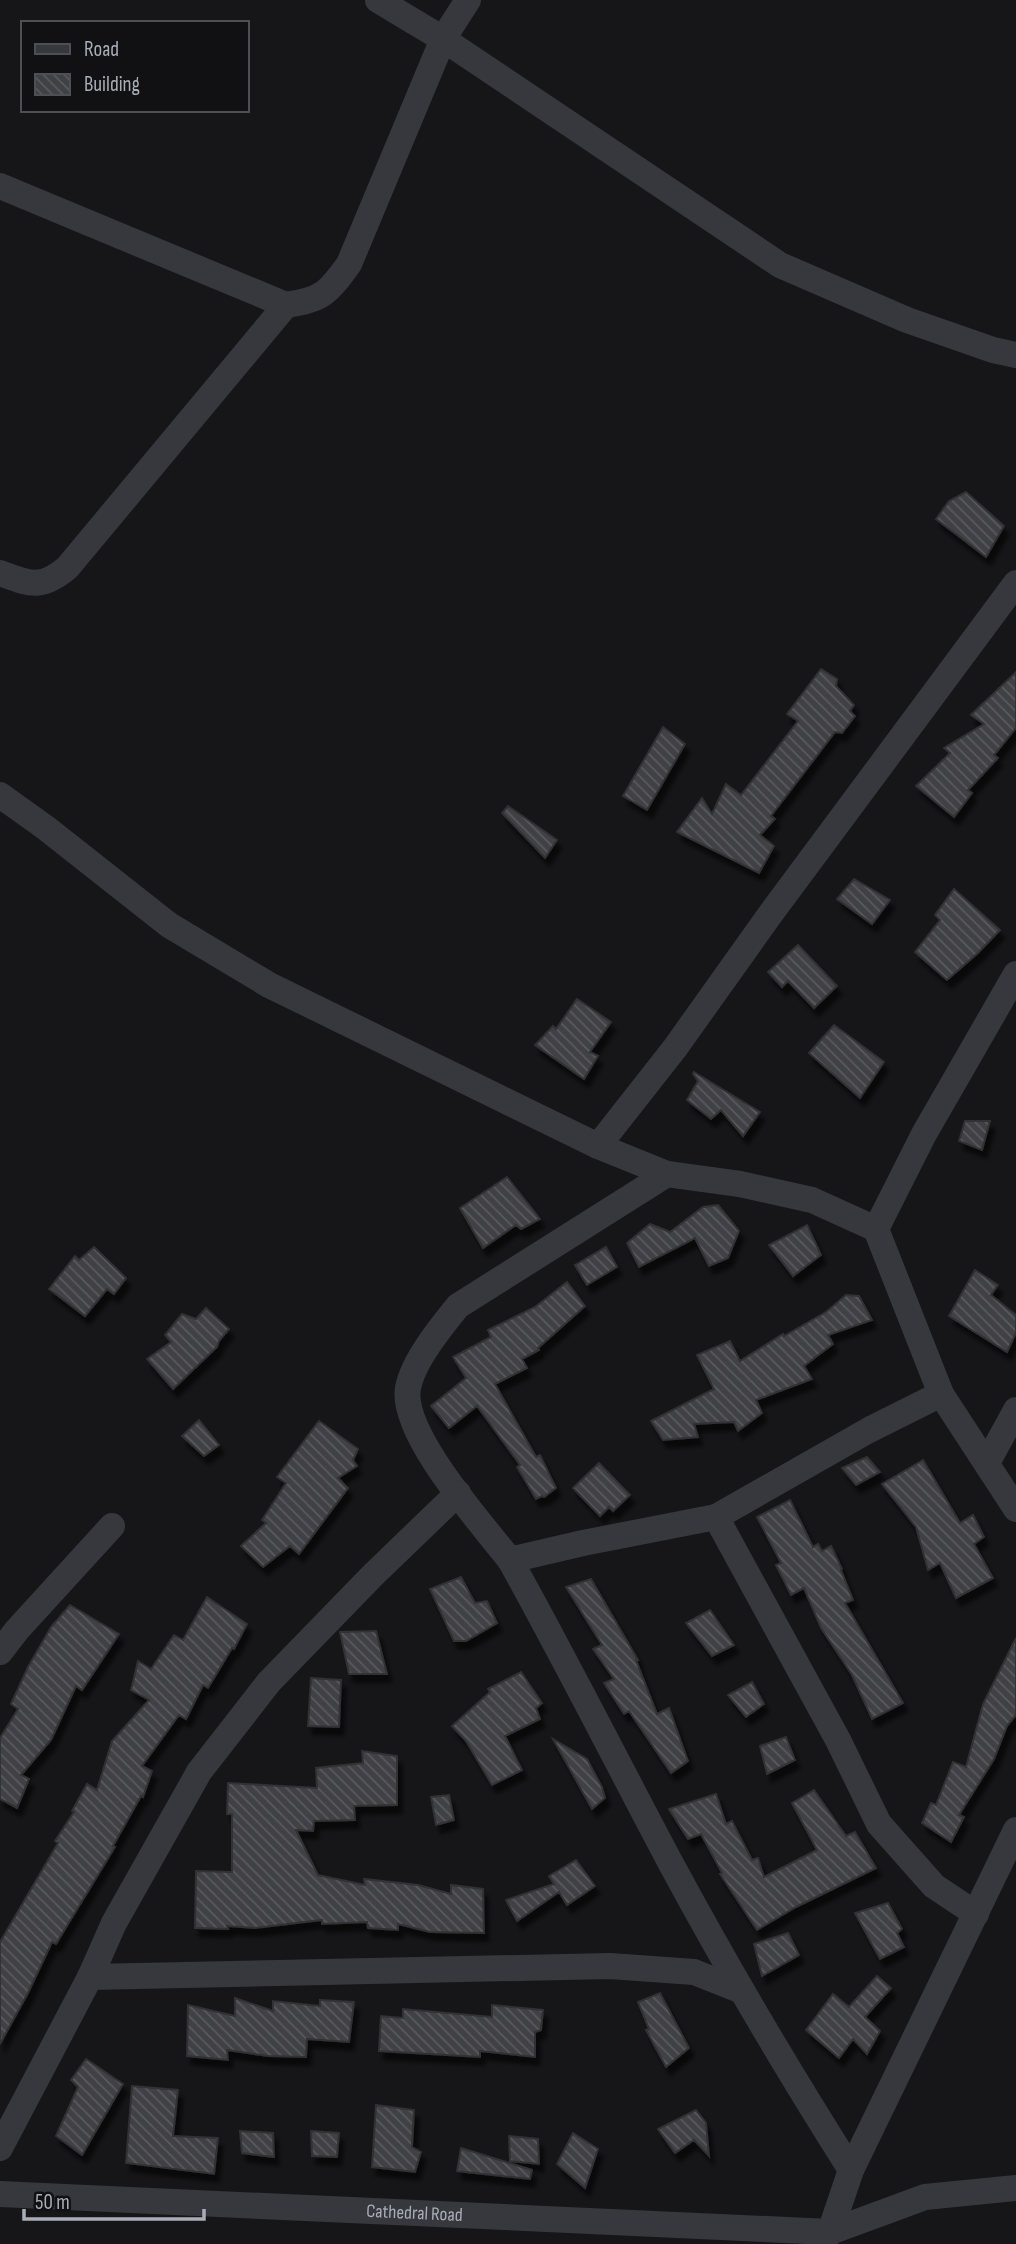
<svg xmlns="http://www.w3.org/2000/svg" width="1016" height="2244" viewBox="0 0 1016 2244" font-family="'Sofia Sans Condensed',sans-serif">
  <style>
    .building { fill: url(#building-back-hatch); stroke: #303034; stroke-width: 2; filter: url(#shadow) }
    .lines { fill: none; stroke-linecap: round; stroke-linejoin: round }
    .minor { stroke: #37383d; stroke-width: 26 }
    .labels { text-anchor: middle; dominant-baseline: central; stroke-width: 5; stroke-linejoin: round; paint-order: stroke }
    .street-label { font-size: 19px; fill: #a8adb8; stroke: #111113 }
  </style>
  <defs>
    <pattern id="building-back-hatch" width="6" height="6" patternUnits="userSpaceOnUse" patternTransform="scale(1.75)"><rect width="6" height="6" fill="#404145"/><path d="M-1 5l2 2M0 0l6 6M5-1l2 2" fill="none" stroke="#595a5e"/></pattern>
    <filter id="shadow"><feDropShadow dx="4.5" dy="8" stdDeviation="2" flood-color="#0009"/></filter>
  </defs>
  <rect width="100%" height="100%" fill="#161618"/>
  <!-- building -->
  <path class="building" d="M 966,492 L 1004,526 L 986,557 L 936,519 L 949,501 Z
    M 821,669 L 837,679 L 836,686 L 854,705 L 850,711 L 855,716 L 842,733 L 835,732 L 771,816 L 775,819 L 760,835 L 774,846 L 759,873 L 677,832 L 702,798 L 712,814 L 726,784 L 741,795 L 798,721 L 787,714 Z
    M 1016,672 L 1016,728 L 994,755 L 998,758 L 968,790 L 972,793 L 954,817 L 916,786 L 950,753 L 944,748 L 984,724 L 971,715 Z
    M 663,727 L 685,744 L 647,810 L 623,796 Z
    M 508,806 L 557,840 L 545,858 L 502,813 Z
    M 854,879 L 890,900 L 872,924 L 837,899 Z
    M 954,889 L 1000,930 L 978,953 L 947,980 L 915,952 L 940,920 L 935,915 Z
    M 798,945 L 837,986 L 814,1008 L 788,981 L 782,987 L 768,972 Z
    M 577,999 L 611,1022 L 590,1052 L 598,1056 L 584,1079 L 535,1045 L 553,1026 L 556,1029 Z
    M 834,1025 L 884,1062 L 860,1098 L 809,1053 Z
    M 694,1072 L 760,1112 L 743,1136 L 721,1110 L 711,1119 L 687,1100 L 698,1081 L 693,1074 Z
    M 965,1121 L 990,1121 L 982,1150 L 959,1141 Z
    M 507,1177 L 540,1219 L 521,1229 L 516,1225 L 483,1248 L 460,1208 Z
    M 718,1205 L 739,1231 L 728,1258 L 709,1266 L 695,1238 L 639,1267 L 627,1243 L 650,1224 L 670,1232 L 703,1207 Z
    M 807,1225 L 821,1255 L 793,1276 L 769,1245 Z
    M 94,1247 L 126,1278 L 114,1294 L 107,1289 L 85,1316 L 49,1289 L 75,1256 L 79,1260 Z
    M 606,1247 L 617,1267 L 587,1285 L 575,1265 Z
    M 975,1270 L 998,1285 L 991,1295 L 1016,1315 L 1016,1333 L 1007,1352 L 949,1316 Z
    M 567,1282 L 585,1306 L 538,1348 L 539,1350 L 522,1359 L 527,1368 L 495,1384 L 536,1457 L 540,1455 L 556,1488 L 544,1497 L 542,1496 L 536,1499 L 517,1467 L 520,1465 L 477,1406 L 449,1428 L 431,1406 L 466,1378 L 453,1357 L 491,1337 L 488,1330 L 535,1307 Z
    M 846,1295 L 859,1296 L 872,1320 L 828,1335 L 833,1344 L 804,1366 L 812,1379 L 756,1400 L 762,1413 L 738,1431 L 734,1422 L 694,1424 L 698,1437 L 663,1440 L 651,1421 L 714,1389 L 697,1355 L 730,1341 L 740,1361 L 783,1334 L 784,1336 L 826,1312 Z
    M 206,1308 L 229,1329 L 219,1341 L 217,1347 L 173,1389 L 147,1359 L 171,1342 L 165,1335 L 182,1314 L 196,1319 Z
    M 199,1420 L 219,1445 L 204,1456 L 182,1436 Z
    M 319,1421 L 358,1449 L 353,1460 L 357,1466 L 338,1478 L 348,1488 L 299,1554 L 290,1546 L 263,1567 L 241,1546 L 266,1523 L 262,1520 L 286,1483 L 277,1477 Z
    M 867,1457 L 880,1472 L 856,1485 L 842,1468 Z
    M 923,1460 L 960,1523 L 973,1515 L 984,1537 L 974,1544 L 993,1578 L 956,1598 L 940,1563 L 928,1570 L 916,1527 L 882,1484 Z
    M 599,1463 L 630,1495 L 613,1511 L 609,1507 L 600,1516 L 573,1488 Z
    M 790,1500 L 813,1547 L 818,1544 L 822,1551 L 831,1546 L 842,1569 L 841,1570 L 853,1600 L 845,1603 L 903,1703 L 872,1719 L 852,1675 L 821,1628 L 804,1588 L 791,1595 L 776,1565 L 781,1563 L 757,1517 Z
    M 461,1577 L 475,1603 L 487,1601 L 497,1623 L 466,1641 L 454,1641 L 430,1589 Z
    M 591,1579 L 638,1660 L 636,1660 L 657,1714 L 669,1708 L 688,1761 L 671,1773 L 629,1711 L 624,1714 L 604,1683 L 614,1679 L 593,1649 L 602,1645 L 566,1587 Z
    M 207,1597 L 247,1624 L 234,1649 L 232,1648 L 208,1688 L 203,1685 L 186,1719 L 179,1715 L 142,1766 L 152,1771 L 143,1797 L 141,1796 L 113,1846 L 115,1847 L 56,1944 L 52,1942 L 28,1993 L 0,2044 L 0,1942 L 58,1843 L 55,1841 L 74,1812 L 72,1811 L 87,1784 L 97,1790 L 112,1741 L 149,1700 L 131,1690 L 138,1661 L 151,1669 L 174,1635 L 183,1640 Z
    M 70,1605 L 119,1634 L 82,1690 L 76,1686 L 51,1740 L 21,1775 L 29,1779 L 17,1808 L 0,1799 L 0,1738 L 18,1709 L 11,1704 L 28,1667 L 51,1627 Z
    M 710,1610 L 734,1645 L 712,1656 L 686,1623 Z
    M 376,1631 L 387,1674 L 349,1674 L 340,1632 Z
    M 1016,1638 L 1016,1715 L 1007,1726 L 994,1759 L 959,1815 L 964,1817 L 951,1842 L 922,1823 L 931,1803 L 936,1805 L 953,1762 L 966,1767 L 983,1704 Z
    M 521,1672 L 542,1703 L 536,1708 L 540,1719 L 505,1736 L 522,1770 L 492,1785 L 466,1741 L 452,1726 L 490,1692 L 488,1689 Z
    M 311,1678 L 341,1680 L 339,1727 L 308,1726 Z
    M 752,1682 L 764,1704 L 746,1717 L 728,1695 Z
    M 786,1737 L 795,1760 L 767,1774 L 760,1746 Z
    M 553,1739 L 587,1759 L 602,1787 L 605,1798 L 592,1809 Z
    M 362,1751 L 397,1756 L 397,1805 L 354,1806 L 355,1820 L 314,1821 L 313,1831 L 296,1830 L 318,1875 L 365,1885 L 364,1879 L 418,1885 L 451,1894 L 451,1885 L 483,1889 L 484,1933 L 430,1932 L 398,1924 L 398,1930 L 368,1928 L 367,1922 L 322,1924 L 322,1920 L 255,1928 L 227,1926 L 228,1929 L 195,1928 L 196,1871 L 232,1872 L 232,1814 L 227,1814 L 228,1783 L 317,1788 L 316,1768 L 363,1763 Z
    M 814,1790 L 846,1836 L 855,1832 L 876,1868 L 796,1907 L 757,1930 L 720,1874 L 722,1873 L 701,1834 L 688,1839 L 669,1809 L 716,1794 L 726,1824 L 732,1821 L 752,1860 L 758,1858 L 764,1877 L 817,1850 L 792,1803 Z
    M 449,1795 L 454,1820 L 436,1825 L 431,1797 Z
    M 576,1860 L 595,1886 L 567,1905 L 559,1892 L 517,1921 L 506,1900 L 554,1884 L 549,1876 Z
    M 888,1903 L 902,1929 L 897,1933 L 904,1947 L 880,1959 L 855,1913 Z
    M 788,1933 L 799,1955 L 762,1976 L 754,1944 Z
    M 877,1976 L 891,1988 L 865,2017 L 880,2031 L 867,2054 L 853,2039 L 839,2058 L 806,2030 L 833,1994 L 849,2007 Z
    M 660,1993 L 689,2048 L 666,2067 L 646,2030 L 649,2029 L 638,2002 Z
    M 235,1998 L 273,2011 L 273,2001 L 320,2006 L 320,2000 L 354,2002 L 349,2042 L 307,2039 L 306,2057 L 268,2056 L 227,2050 L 228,2060 L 187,2056 L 188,2005 L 235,2016 Z
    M 492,2005 L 543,2010 L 541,2030 L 535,2032 L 535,2057 L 480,2051 L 480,2057 L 379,2051 L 381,2016 L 403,2018 L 403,2009 L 492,2017 Z
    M 86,2059 L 123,2084 L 82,2155 L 56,2136 L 78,2087 L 71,2080 Z
    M 132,2086 L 178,2090 L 173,2136 L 218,2138 L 214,2174 L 126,2163 Z
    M 376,2105 L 414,2110 L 412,2147 L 421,2152 L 415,2172 L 372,2167 Z
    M 696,2110 L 706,2123 L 709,2156 L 694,2140 L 675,2153 L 658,2129 Z
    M 240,2131 L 273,2133 L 274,2157 L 242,2153 Z
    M 311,2131 L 339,2133 L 337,2157 L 312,2156 Z
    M 573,2133 L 598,2149 L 585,2188 L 557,2164 Z
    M 509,2136 L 538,2139 L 539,2164 L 510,2161 Z
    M 461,2148 L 532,2170 L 530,2179 L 457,2171 Z"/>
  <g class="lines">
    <!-- minor -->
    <g class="minor">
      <path d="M 378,0 L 443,39 L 780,265 L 907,320 L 993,350 L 1016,355"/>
      <path d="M 0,186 L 286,305 L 67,568 C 40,590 30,584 0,573"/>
      <path d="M 286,305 C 322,300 328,293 349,264 L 443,39 L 468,0"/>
      <path d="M 0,795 L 46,828 L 169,925 L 269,985 L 598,1146 L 667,1174"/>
      <path d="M 598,1146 L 675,1048 L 769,916 L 1016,583"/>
      <path d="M 876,1229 L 924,1134 L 1016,974"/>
      <path d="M 987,1463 L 1016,1410"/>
      <path d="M 716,1517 L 869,1430 L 941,1394 L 1016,1509"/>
      <path d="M 510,1560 C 482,1524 400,1433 408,1388 C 413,1361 441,1327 458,1306 L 667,1174 L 740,1184 L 812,1200 L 876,1229 L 941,1394"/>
      <path d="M 0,1652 L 17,1630 L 112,1526"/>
      <path d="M 90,1977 L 610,1966 L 694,1972 L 742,1991"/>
      <path d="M 0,2148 L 90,1977 L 114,1923 L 199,1772 L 269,1682 L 372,1576 L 458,1493"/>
      <path d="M 851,2170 C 787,2069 726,1966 669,1860 C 616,1760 565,1659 510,1560 L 583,1543 L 716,1517 L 838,1740 L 879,1824 L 934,1886 L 976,1914"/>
      <path id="s1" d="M 0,2194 L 830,2232 L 925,2197 L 1016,2188"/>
      <path d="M 823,2243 L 830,2232 L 851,2170 L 1016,1830"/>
    </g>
  </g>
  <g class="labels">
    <!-- street labels -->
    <g class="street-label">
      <text stroke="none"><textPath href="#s1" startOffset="415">Cathedral Road</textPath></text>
    </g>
  </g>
  <!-- legend -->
  <rect x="21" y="21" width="228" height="91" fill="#111113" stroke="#4d4f55" stroke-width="2"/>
  <rect x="35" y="44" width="35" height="10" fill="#37383d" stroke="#4d4f55" stroke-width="2"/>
  <text x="84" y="56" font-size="21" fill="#a8adb8">Road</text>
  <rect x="35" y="74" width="35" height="21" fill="url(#building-back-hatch)" stroke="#4d4f55" stroke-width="2"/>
  <text x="84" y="91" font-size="21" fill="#a8adb8">Building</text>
  <!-- scale -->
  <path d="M24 2209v10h180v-10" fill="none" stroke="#a8adb8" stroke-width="3.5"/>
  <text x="35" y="2209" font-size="21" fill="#a8adb8" stroke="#111113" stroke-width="5" paint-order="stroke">50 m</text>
</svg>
